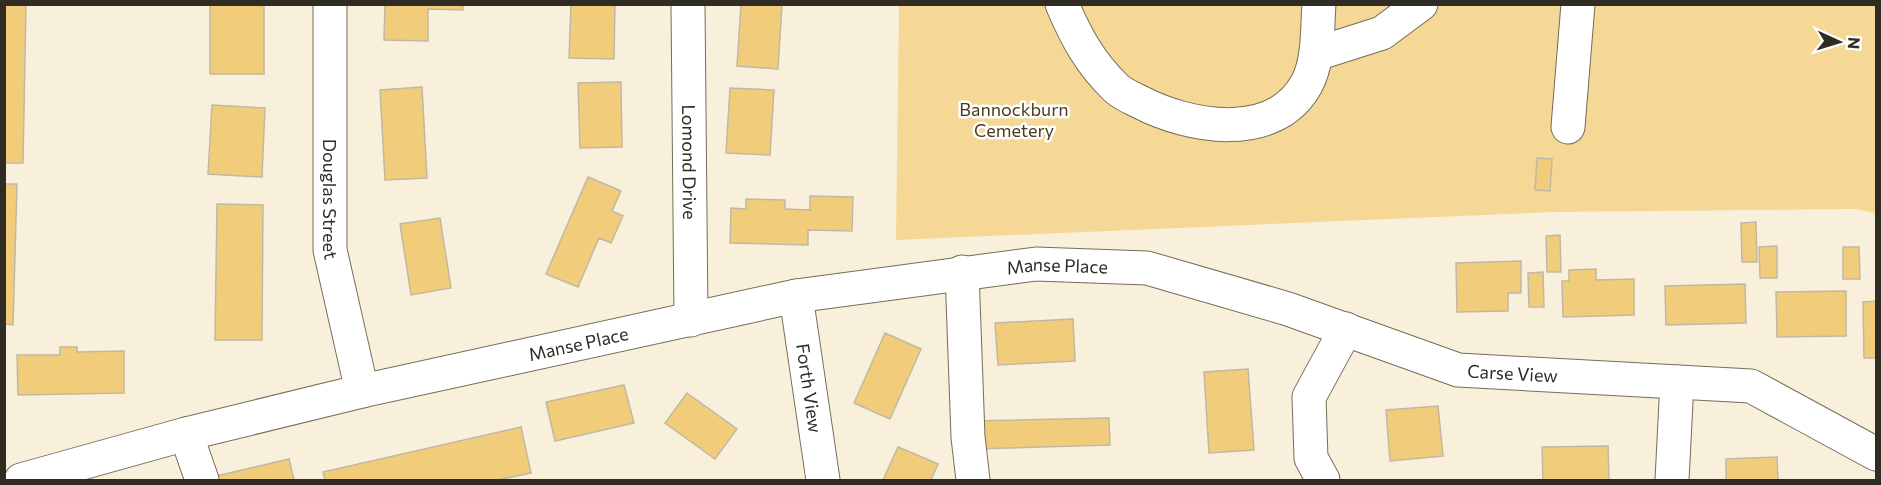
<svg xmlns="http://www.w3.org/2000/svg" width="1881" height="485" viewBox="0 0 1881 485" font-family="Commissioner,sans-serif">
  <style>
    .green { fill: #f5d895 }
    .building { fill: #f1cd7b; stroke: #c1b8a4; stroke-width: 1.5 }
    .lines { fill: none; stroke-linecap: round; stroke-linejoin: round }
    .minor-casing { stroke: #756d5a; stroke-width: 35 }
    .minor { stroke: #fff; stroke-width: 33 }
    .labels { text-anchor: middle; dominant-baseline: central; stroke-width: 5; stroke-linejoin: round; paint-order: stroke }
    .park-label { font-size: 18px; fill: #4b3c19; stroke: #fff }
    .street-label { font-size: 18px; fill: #302c24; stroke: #fff }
  </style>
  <rect width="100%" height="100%" fill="#f9f0db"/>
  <!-- green -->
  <path class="green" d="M 899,5 L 1876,5 L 1876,213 L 1854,209 L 1553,212 L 896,240 Z"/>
  <!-- building -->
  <path class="building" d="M 4,4 L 26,4 L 23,163 L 4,163 Z
    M 210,4 L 264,4 L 264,74 L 210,74 Z
    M 385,4 L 463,4 L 463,10 L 428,9 L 428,41 L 384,40 Z
    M 571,4 L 615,4 L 614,59 L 569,58 Z
    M 741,4 L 782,5 L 778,69 L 737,66 Z
    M 621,82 L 622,147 L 580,148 L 578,83 Z
    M 422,87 L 427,178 L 385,180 L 380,90 Z
    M 730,88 L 774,90 L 770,155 L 726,153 Z
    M 212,105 L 265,108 L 262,177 L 208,174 Z
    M 1537,158 L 1552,159 L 1550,191 L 1535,190 Z
    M 588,177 L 621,191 L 612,211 L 623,216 L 611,243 L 599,238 L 578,287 L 546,274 Z
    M 4,184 L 17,184 L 13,325 L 4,324 Z
    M 810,196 L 853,197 L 852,231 L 808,230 L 808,245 L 730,243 L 731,208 L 746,209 L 746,199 L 785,200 L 785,209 L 810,210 Z
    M 217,204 L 263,205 L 262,340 L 215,340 Z
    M 440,218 L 451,288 L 411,295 L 400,224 Z
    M 1756,222 L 1757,262 L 1742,262 L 1741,223 Z
    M 1560,235 L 1561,272 L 1547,272 L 1546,236 Z
    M 1777,246 L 1777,278 L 1760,278 L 1759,247 Z
    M 1843,247 L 1859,247 L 1860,279 L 1843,279 Z
    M 1521,261 L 1521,293 L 1508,293 L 1508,311 L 1457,312 L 1456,263 Z
    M 1596,269 L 1596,280 L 1634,279 L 1634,315 L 1563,317 L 1562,281 L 1569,281 L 1569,270 Z
    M 1543,272 L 1544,307 L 1529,307 L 1528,273 Z
    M 1745,284 L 1746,323 L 1666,325 L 1665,286 Z
    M 1846,291 L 1846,336 L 1777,337 L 1776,292 Z
    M 1876,301 L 1876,358 L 1864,358 L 1863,302 Z
    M 1073,319 L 1075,361 L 998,365 L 995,323 Z
    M 885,333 L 921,349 L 890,419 L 854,403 Z
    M 60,347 L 77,347 L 77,352 L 124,351 L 124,393 L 18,395 L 17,355 L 60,355 Z
    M 1248,369 L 1254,450 L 1209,453 L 1204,372 Z
    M 624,385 L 634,423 L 555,441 L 546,402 Z
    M 687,393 L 737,429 L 715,459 L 665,423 Z
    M 1438,406 L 1443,456 L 1390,461 L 1386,410 Z
    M 1109,418 L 1110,445 L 974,449 L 973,421 Z
    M 521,427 L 531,473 L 498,480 L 325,480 L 323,472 Z
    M 1608,446 L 1609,480 L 1543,480 L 1542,447 Z
    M 898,447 L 938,464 L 931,480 L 883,480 Z
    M 1777,457 L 1778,480 L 1726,480 L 1726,459 Z
    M 289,459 L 294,480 L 217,480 L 216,476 Z"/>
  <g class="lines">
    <!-- minor casing -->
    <g class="minor-casing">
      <g id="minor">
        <path id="s1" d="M 330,4 L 330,250 L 362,391"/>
        <path id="s2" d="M 688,4 L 691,320"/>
        <path d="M 1062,4 C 1076,37 1090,63 1116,88 C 1122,94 1132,98 1140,102 C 1188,127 1273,143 1306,85 C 1319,62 1317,31 1319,4"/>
        <path d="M 1316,54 L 1382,33 L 1421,4"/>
        <path d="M 1568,127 L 1578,4"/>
        <path d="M 962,272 L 968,437 L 973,480"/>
        <path id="s3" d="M 796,296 L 823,480"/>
        <path d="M 186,434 L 202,480"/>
        <path id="s4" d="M 21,480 L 186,434 L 362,391 L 796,296 L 1036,264 L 1147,268 L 1288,309 L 1458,370 L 1751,386 L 1876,454"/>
        <path d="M 1323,480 L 1311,458 L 1309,397 L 1346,329"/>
        <path d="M 1672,480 L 1677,382"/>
      </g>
    </g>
    <!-- minor -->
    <use href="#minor" class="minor"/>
  </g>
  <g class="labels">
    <!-- park labels -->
    <g class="park-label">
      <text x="1014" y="109">Bannockburn<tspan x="1014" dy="21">Cemetery</tspan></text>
    </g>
    <!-- street labels -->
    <g class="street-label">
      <text stroke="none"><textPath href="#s2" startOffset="158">Lomond Drive</textPath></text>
      <text stroke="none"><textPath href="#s1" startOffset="195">Douglas Street</textPath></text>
      <text stroke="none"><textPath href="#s4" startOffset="1060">Manse Place</textPath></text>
      <text stroke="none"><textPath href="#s4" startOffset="574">Manse Place</textPath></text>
      <text stroke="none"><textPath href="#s4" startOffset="1532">Carse View</textPath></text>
      <text stroke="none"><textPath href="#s3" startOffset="93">Forth View</textPath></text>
    </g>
  </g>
  <!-- border -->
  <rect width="1881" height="485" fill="none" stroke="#302c24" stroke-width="12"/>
  <!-- north arrow -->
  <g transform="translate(1839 42) rotate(94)" stroke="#ffffff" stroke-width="4.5" paint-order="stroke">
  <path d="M0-4.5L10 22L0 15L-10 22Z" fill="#302c24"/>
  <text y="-9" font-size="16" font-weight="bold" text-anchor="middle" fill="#302c24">N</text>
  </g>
</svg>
